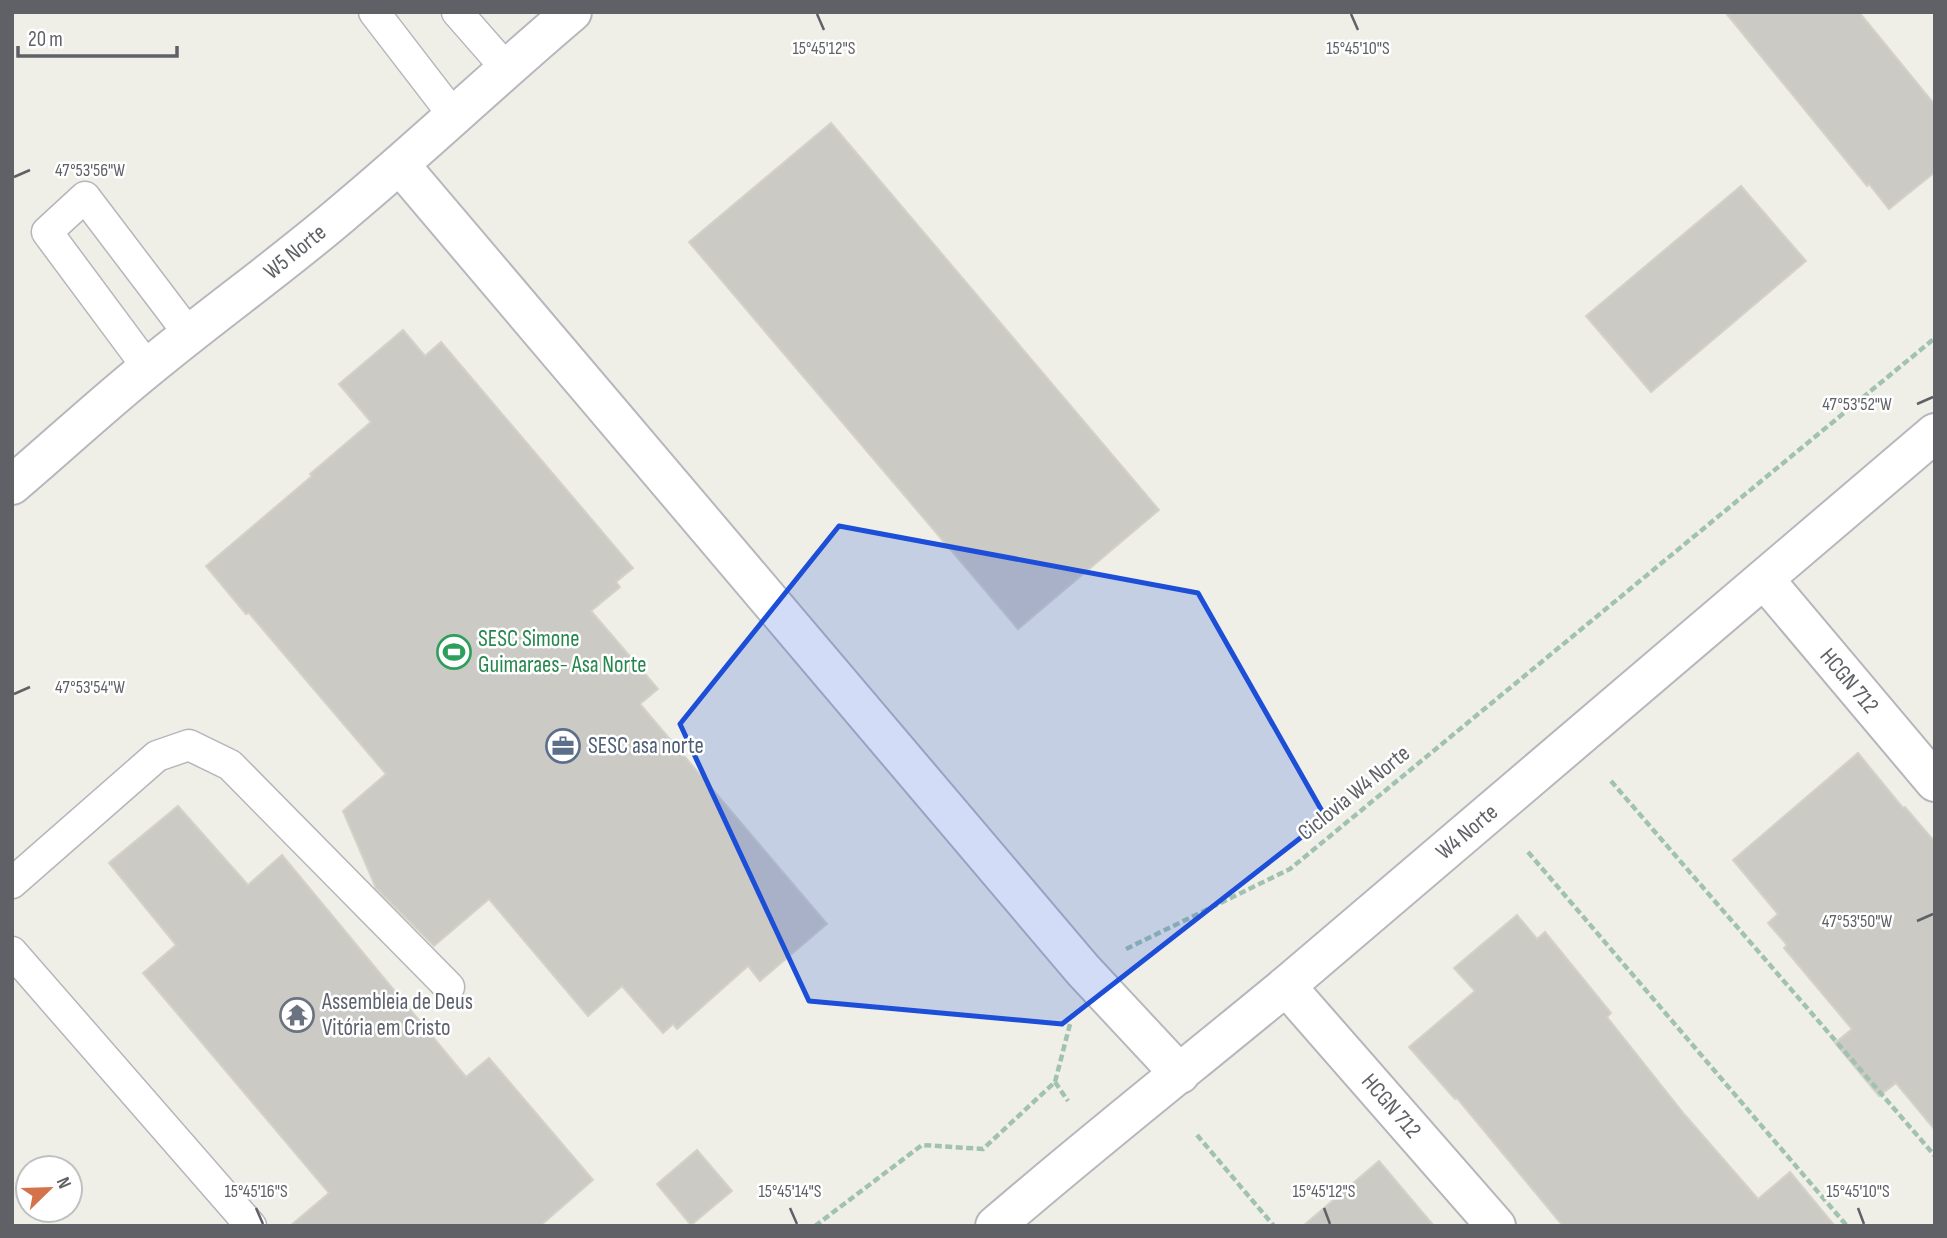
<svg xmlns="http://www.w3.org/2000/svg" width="1947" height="1238" viewBox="0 0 1947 1238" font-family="'Sofia Sans Condensed',sans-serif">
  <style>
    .building { fill: #cbcac5; stroke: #d4d2c7; stroke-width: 2 }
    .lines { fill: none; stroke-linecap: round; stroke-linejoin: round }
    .lane-casing { stroke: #b5b6bb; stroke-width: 33 }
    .street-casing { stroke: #b5b6bb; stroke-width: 42 }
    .secondary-casing { stroke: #b6b8bd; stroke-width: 42 }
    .path { stroke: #a1c2b1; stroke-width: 4.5; stroke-dasharray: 7 3.5; stroke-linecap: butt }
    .lane { stroke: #fff; stroke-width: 30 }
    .street { stroke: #fff; stroke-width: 38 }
    .secondary { stroke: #fff; stroke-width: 38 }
    .marked { fill: #1d4ed8; fill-opacity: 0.2; stroke: #1d4ed8; stroke-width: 5; stroke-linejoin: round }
    .ticks { fill: none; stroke: #5f6166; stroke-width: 2.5 }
    .labels { text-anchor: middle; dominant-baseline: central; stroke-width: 5; stroke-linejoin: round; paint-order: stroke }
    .street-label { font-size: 23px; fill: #5f6166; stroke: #fff }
    .leisure-label { font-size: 23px; fill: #27864d; stroke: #fff; text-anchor: start }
    .service-label { font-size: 23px; fill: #4e5e75; stroke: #fff; text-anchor: start }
    .worship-label { font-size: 23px; fill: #5b616d; stroke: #fff; text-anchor: start }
    .ticks-label { font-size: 18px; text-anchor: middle; fill: #5f6166; stroke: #fff; stroke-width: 5; stroke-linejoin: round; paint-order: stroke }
  </style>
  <rect width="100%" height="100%" fill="#efefe8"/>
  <!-- building -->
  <path class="building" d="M 1725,12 L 1859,12 L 1935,105 L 1935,172 L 1889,209 L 1869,184 L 1867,186 Z
    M 831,123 L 1159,510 L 1018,629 L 689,242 Z
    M 1741,186 L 1806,261 L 1651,392 L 1586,316 Z
    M 403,330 L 425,356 L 441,342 L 633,568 L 616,582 L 620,587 L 591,611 L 658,689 L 640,704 L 827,924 L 760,981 L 748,966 L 677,1029 L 673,1024 L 663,1033 L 622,986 L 588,1016 L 489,899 L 434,946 L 376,888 L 343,811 L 386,774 L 249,613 L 246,614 L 206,566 L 312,476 L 310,474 L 371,422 L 339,384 Z
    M 1858,753 L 1903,808 L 1905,807 L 1935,842 L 1935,1130 L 1896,1083 L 1879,1096 L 1835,1043 L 1852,1029 L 1784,948 L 1787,945 L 1768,923 L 1778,914 L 1733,860 Z
    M 178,806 L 248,885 L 282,855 L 466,1077 L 489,1058 L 593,1180 L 540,1226 L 290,1226 L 329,1193 L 143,973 L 176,945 L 109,863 Z
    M 1517,915 L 1537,939 L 1545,932 L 1611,1013 L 1607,1017 L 1684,1114 L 1758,1199 L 1790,1172 L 1835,1226 L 1563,1226 L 1457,1098 L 1455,1099 L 1409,1047 L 1475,991 L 1454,968 Z
    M 697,1150 L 732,1191 L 691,1225 L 657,1184 Z
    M 1379,1161 L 1434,1226 L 1303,1226 Z"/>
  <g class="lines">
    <!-- lane casing -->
    <g class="lane-casing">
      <path id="lane" d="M 374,12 L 454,116
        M 457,12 L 506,68
        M 148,368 L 47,232 L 85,197 L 189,334
        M 12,883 L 157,756 L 189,745 L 230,765 L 449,987
        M 12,952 L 251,1226"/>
    </g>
    <!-- street casing -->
    <g class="street-casing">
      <path id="street" d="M 1764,579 L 1935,782
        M 1286,986 L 1496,1226"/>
    </g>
    <!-- secondary casing -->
    <g class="secondary-casing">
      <path id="secondary" d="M 400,165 L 1083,970 L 1180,1074
        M 12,485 C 58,446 102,405 149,367 C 213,314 281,266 344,212 C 422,147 495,77 572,12
        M 995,1226 C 1090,1144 1189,1066 1286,986 L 1935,433"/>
    </g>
    <!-- path -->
    <path class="path" d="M 1611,781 L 1935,1156
      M 1528,852 L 1847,1226
      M 1126,949 L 1290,869 L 1935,338
      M 1055,1082 L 1068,1101
      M 1197,1135 L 1274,1226
      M 815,1226 L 922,1145 L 983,1149 L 1055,1082 L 1070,1024"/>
    <!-- lane -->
    <use href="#lane" class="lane"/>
    <!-- street -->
    <use href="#street" class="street"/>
    <!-- secondary -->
    <use href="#secondary" class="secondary"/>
  </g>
  <!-- marked area -->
  <path class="marked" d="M 839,526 L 1198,593 L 1326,818 L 1062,1024 L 809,1001 L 680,724 Z"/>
  <!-- ticks -->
  <path class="ticks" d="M 817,14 L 824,30M 1351,14 L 1358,30M 14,177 L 30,170M 1917,404 L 1933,397M 14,694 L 30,687M 1917,921 L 1933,914M 256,1208 L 263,1224M 790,1208 L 797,1224M 1324,1208 L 1330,1224M 1858,1208 L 1864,1224"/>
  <!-- icons -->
  <defs>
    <g id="stadium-ring" transform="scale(1.75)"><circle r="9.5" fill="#fff" stroke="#2e9e5b" stroke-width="1.5"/><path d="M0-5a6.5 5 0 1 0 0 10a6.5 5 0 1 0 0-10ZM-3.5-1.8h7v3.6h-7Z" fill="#2e9e5b"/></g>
    <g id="office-ring" transform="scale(1.75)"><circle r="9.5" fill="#fff" stroke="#5c6f8a" stroke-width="1.5"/><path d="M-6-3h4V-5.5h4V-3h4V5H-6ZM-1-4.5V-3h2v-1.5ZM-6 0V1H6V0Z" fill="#5c6f8a"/></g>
    <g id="temple-ring" transform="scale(1.75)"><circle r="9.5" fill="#fff" stroke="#6b7280" stroke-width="1.5"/><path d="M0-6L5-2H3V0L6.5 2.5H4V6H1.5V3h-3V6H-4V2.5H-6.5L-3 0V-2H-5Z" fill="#6b7280"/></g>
  </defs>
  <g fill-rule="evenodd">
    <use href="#stadium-ring" x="454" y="652"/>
    <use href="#office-ring" x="563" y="746"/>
    <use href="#temple-ring" x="297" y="1015"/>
  </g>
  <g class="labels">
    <!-- street labels -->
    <g class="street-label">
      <text transform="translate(295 252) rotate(-39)">W5 Norte</text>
      <text transform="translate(1849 681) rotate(50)">HCGN 712</text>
      <text transform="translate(1354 793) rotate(-39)">Ciclovia W4 Norte</text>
      <text transform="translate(1467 832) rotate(-40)">W4 Norte</text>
      <text transform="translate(1391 1106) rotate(49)">HCGN 712</text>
    </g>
    <!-- leisure labels -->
    <g class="leisure-label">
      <text x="478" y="639">SESC Simone<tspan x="478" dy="26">Guimaraes- Asa Norte</tspan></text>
    </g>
    <!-- service labels -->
    <g class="service-label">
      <text x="588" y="746">SESC asa norte</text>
    </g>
    <!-- worship labels -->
    <g class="worship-label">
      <text x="322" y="1002">Assembleia de Deus<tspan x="322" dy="26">Vitória em Cristo</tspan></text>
    </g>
  </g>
  <g class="ticks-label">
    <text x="824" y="54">15°45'12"S</text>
    <text x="1358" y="54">15°45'10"S</text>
    <text x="90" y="176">47°53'56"W</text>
    <text x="1857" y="410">47°53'52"W</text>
    <text x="90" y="693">47°53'54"W</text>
    <text x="1857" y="927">47°53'50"W</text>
    <text x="256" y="1197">15°45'16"S</text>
    <text x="790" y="1197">15°45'14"S</text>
    <text x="1324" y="1197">15°45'12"S</text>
    <text x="1858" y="1197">15°45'10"S</text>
  </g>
  <!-- border -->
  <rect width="1947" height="1238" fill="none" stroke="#5f6166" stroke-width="28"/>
  <!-- north arrow -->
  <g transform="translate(49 1189) rotate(67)"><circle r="33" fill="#ffffff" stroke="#bfc0c2" stroke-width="2"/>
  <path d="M0-5L12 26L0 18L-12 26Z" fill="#d4724a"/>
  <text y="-10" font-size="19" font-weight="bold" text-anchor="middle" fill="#5f6166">N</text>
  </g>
  <!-- scale -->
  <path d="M18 46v10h159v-10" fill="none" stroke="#5f6166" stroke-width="3.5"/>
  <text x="28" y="46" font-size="21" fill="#5f6166" stroke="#ffffff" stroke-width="5" paint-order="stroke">20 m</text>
</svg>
